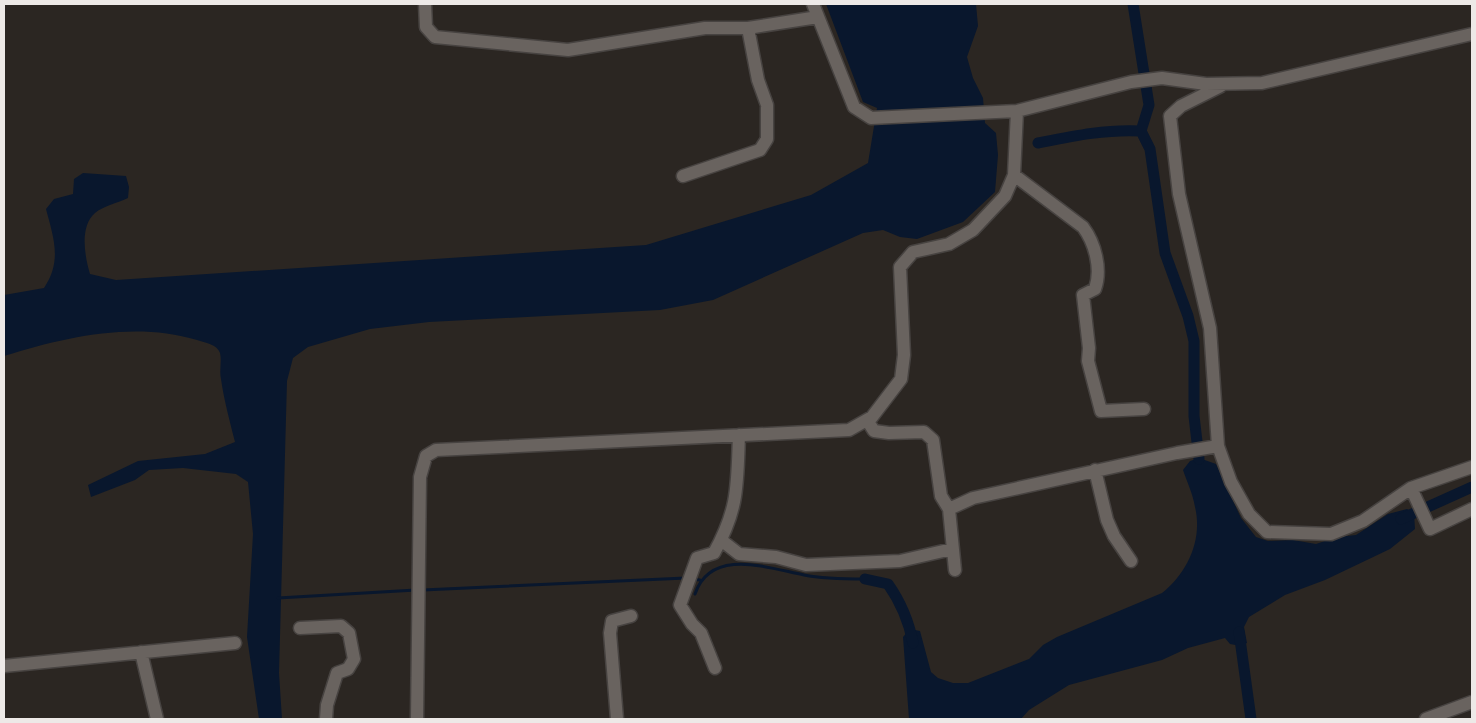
<svg xmlns="http://www.w3.org/2000/svg" width="1476" height="723" viewBox="0 0 1476 723" font-family="'PT Sans',sans-serif">
  <style>
    .water { fill: #09172d }
    .lines { fill: none; stroke-linecap: round; stroke-linejoin: round }
    .stream { stroke: #09172d; stroke-width: 3 }
    .canal { stroke: #09172d; stroke-width: 11 }
    .minor-casing { stroke: #474341; stroke-width: 15 }
    .minor { stroke: #69635f; stroke-width: 12 }
  </style>
  <rect width="100%" height="100%" fill="#2b2622"/>
  <!-- water -->
  <path class="water" d="M 826,4 L 976,4 L 978,26 L 967,57 L 973,78 L 983,98 L 985,123 L 996,133 L 998,155 L 995,192 L 963,222 L 917,239 L 900,237 L 883,230 L 863,233 L 713,300 L 660,310 L 429,322 L 370,329 L 308,347 L 293,358 L 287,381 L 279,673 L 282,719 L 259,719 L 247,637 L 253,534 L 248,482 L 236,474 L 183,468 L 149,470 L 135,480 L 91,497 L 88,485 L 138,461 L 205,454 L 235,442 C 230,422 224,400 221,379 C 219,371 222,361 220,353 C 217,344 205,343 197,340 C 134,321 65,337 4,356 L 4,295 L 44,288 C 62,261 54,239 46,209 L 54,199 L 73,194 L 74,179 L 83,173 L 126,176 L 129,187 L 128,198 C 118,203 103,206 95,213 C 79,227 85,257 90,274 L 116,280 L 646,245 L 811,195 L 868,163 L 877,108 L 863,102 Z
    M 1199,458 L 1216,464 L 1241,518 L 1256,537 L 1268,541 L 1293,540 L 1316,544 L 1337,537 L 1356,535 L 1388,514 L 1407,509 L 1414,513 L 1415,529 L 1390,549 L 1325,580 L 1285,595 L 1249,617 L 1244,627 L 1247,643 L 1241,646 L 1230,644 L 1225,638 L 1188,648 L 1162,660 L 1069,685 L 1029,710 L 1021,719 L 909,719 L 903,637 L 910,629 L 920,631 L 931,672 L 938,678 L 953,683 L 968,683 L 1029,659 L 1043,645 L 1057,637 L 1162,593 C 1187,573 1203,540 1195,507 C 1193,494 1187,482 1183,470 L 1190,461 Z"/>
  <g class="lines">
    <!-- stream -->
    <path class="stream" d="M 692,579 L 700,580
      M 423,590 L 686,578
      M 695,594 C 711,547 768,568 804,575 C 824,579 845,579 865,579
      M 278,598 L 416,590"/>
    <!-- canal -->
    <path class="canal" d="M 1133,4 L 1149,105 L 1141,131
      M 1038,143 C 1073,136 1106,129 1141,131 L 1150,149 L 1165,253 L 1188,316 L 1194,341 L 1194,416 L 1199,459
      M 1401,519 L 1472,487
      M 865,579 L 888,584 C 900,601 909,622 913,643
      M 1239,632 L 1251,719"/>
    <!-- minor casing -->
    <g class="minor-casing">
      <path id="minor" d="M 425,4 L 426,27 L 435,37 L 568,50 L 705,28 L 748,28 L 818,17
        M 813,4 L 854,107 L 871,118 L 1017,111 L 1131,82 L 1162,78 L 1206,84 L 1262,83 L 1472,34
        M 1221,86 L 1181,106 L 1170,116 L 1179,194 L 1210,328 L 1218,446 L 1231,482 L 1249,514 L 1267,532 L 1331,534 L 1363,521 L 1411,488 L 1472,467
        M 1014,175 L 1083,227 C 1095,243 1102,269 1095,289 L 1083,295 L 1089,348 L 1088,361 L 1101,411 L 1144,409
        M 683,176 L 760,150 L 767,139 L 767,105 L 758,80 L 748,28
        M 867,420 L 874,431 L 889,433 L 924,432 L 933,440 L 941,496 L 949,509 L 955,570
        M 1095,470 L 1107,520 L 1114,536 L 1131,561
        M 1411,488 L 1430,529 L 1472,509
        M 949,509 L 973,498 L 1177,453 L 1218,446
        M 721,540 L 739,554 L 776,557 L 806,565 L 900,561 L 952,549
        M 300,628 L 341,626 L 349,633 L 354,659 L 348,669 L 337,673 L 327,705 L 326,719
        M 141,652 L 157,719
        M 4,666 L 235,643
        M 715,668 L 701,633 L 692,624 L 680,605 L 697,558 L 714,553 C 739,508 737,485 739,435
        M 417,719 L 420,477 L 426,456 L 436,450 L 849,430 L 872,417 L 901,379 L 904,355 L 900,267 L 913,252 L 949,244 L 973,230 L 1005,196 L 1014,175 L 1017,111
        M 617,719 L 610,633 L 612,621 L 631,616
        M 1426,719 L 1472,702"/>
    </g>
    <!-- minor -->
    <use href="#minor" class="minor"/>
  </g>
  <!-- border -->
  <rect width="1476" height="723" fill="none" stroke="#ede9e7" stroke-width="10"/>
</svg>
